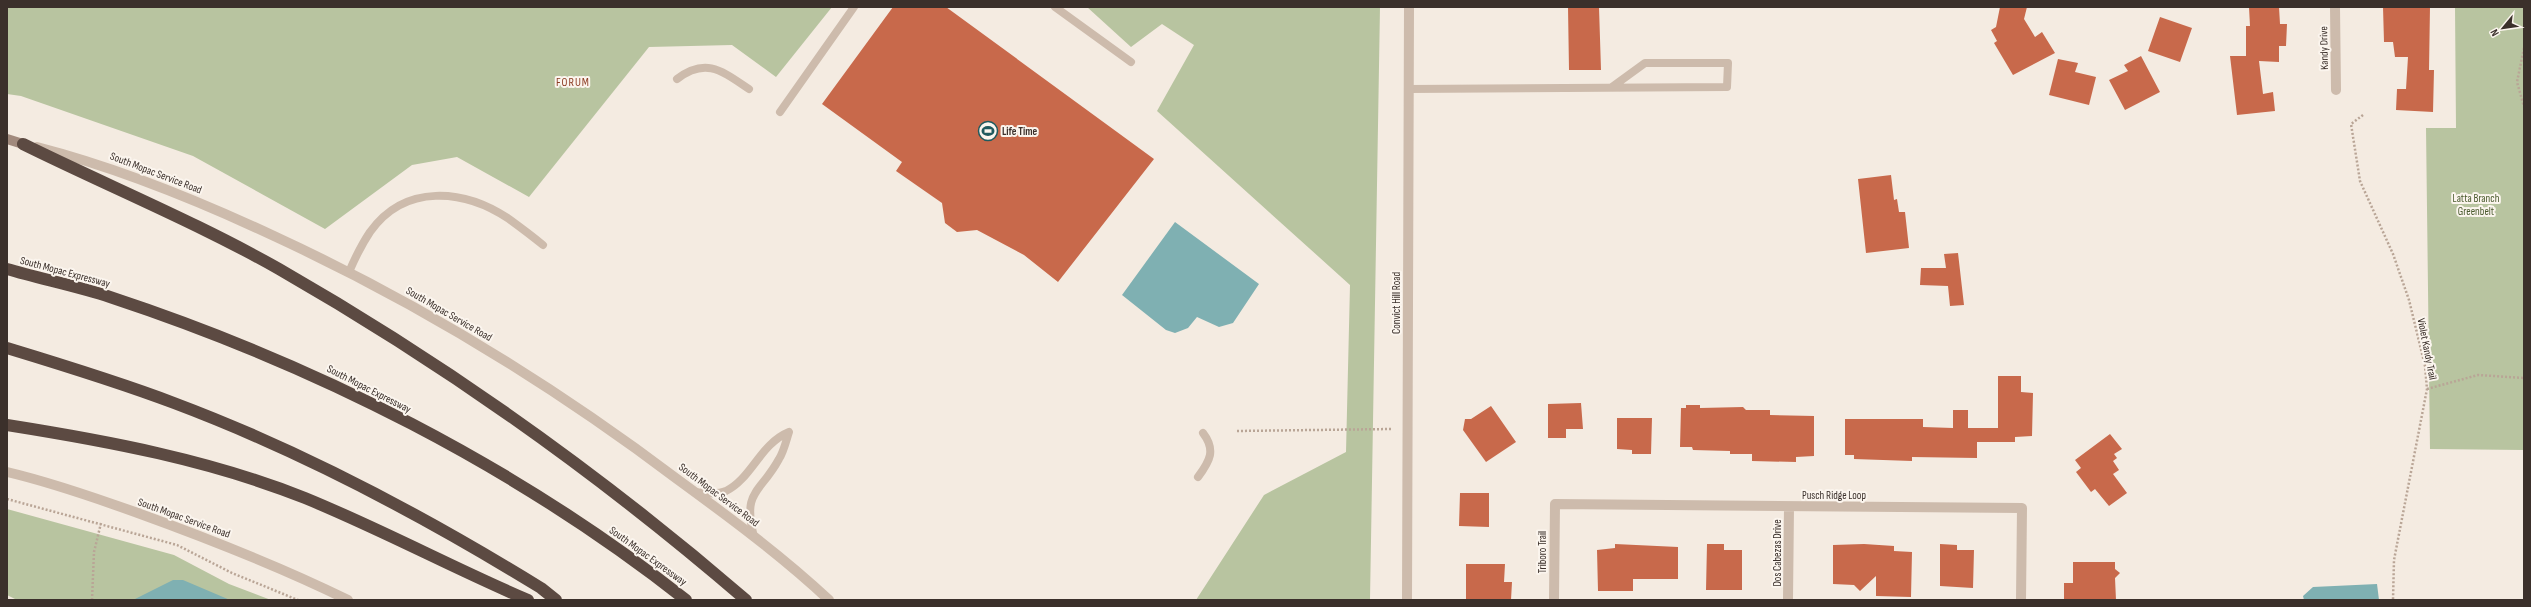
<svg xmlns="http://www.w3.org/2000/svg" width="2531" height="607" viewBox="0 0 2531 607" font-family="'Sofia Sans Condensed',sans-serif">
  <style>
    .green { fill: #b8c4a0 }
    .water { fill: #7fb0b2 }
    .building { fill: #c8694b }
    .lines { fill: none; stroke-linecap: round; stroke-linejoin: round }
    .path { stroke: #b9a596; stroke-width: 2.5; stroke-dasharray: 2 2; stroke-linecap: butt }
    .service { stroke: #cdbbac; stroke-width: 8 }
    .minor { stroke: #cdbbac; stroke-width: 10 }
    .tertiary { stroke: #cdbbac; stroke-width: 10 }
    .secondary { stroke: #a18a7d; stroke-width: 10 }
    .motorway { stroke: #5c4a42; stroke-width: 12 }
    .labels { text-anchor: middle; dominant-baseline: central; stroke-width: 4; stroke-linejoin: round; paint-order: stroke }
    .street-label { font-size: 11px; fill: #3b302b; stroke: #fbf5ee }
    .poi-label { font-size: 11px; font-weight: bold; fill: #3b302b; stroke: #fbf5ee; text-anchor: start }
    .park-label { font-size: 11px; fill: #4a5a2e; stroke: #fbf5ee }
    .neighbourhood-label { font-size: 12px; letter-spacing: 1px; fill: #8c3b22; stroke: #fbf5ee }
  </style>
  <rect width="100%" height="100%" fill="#f4ebe1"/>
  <!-- green -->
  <path class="green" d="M 7,7 L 832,7 L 776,77 L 732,45 L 649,47 L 529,197 L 457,157 L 412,165 L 325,229 L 193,156 L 21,96 L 7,94 Z
    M 1087,7 L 1380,7 L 1370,600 L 1196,600 L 1264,495 L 1346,452 L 1350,285 L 1157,111 L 1194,45 L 1162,24 L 1131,47 Z
    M 2455,7 L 2524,7 L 2524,450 L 2430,449 L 2426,128 L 2456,128 Z
    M 7,509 L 174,555 L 229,584 L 271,600 L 17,600 L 7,595 Z"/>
  <!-- water -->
  <path class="water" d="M 1175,222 L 1259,284 L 1233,323 L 1219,327 L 1197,317 L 1188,328 L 1175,333 L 1166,330 L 1122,295 Z
    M 173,580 L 183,580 L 230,600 L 133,600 Z
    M 2377,584 L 2379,600 L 2304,600 L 2303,596 L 2313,587 Z"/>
  <!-- building -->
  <path class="building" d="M 893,7 L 946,7 L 1154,159 L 1058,282 L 1024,255 L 977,230 L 957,232 L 945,223 L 942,203 L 896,171 L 902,162 L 822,104 Z
    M 1568,7 L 1599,7 L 1601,70 L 1569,70 Z
    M 2000,7 L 2027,7 L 2024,19 L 2035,37 L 2042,32 L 2055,53 L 2013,75 L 1994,43 L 1997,41 L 1991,30 L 1996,27 Z
    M 2249,7 L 2279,7 L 2280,24 L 2287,24 L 2286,46 L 2279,46 L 2279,62 L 2259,61 L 2263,94 L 2273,92 L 2275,111 L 2237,115 L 2230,56 L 2246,56 L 2246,26 L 2250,26 Z
    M 2383,7 L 2430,7 L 2429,70 L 2434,70 L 2433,112 L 2396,110 L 2397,89 L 2406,89 L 2408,57 L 2395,57 L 2393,42 L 2384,42 Z
    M 2160,17 L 2192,28 L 2180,62 L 2148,51 Z
    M 2141,56 L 2160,92 L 2125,110 L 2109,80 L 2128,71 L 2124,65 Z
    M 2058,59 L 2078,63 L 2075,72 L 2096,77 L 2089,105 L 2049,95 Z
    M 1891,175 L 1894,200 L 1897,199 L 1899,212 L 1905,212 L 1909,248 L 1866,253 L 1858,179 Z
    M 1958,253 L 1964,305 L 1950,306 L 1948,286 L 1920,285 L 1921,268 L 1946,268 L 1944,254 Z
    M 1998,376 L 2021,376 L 2021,392 L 2033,393 L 2032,436 L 2015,437 L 2015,442 L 1977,442 L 1977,458 L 1912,457 L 1912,461 L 1854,459 L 1854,455 L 1845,455 L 1845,419 L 1923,419 L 1923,427 L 1953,428 L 1953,410 L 1968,410 L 1968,428 L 1998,428 Z
    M 1581,403 L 1583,429 L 1566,429 L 1566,438 L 1548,438 L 1548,404 Z
    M 1686,405 L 1700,405 L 1700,408 L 1743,407 L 1746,410 L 1770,410 L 1770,415 L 1814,416 L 1814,456 L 1796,457 L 1796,462 L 1752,461 L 1752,454 L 1730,454 L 1730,451 L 1693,450 L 1692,447 L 1680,447 L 1681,408 L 1686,408 Z
    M 1491,406 L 1516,442 L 1486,462 L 1463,430 L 1465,419 L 1471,419 Z
    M 1617,418 L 1652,418 L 1651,454 L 1632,454 L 1632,450 L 1617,449 Z
    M 2110,434 L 2122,449 L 2114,454 L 2117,458 L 2113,461 L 2119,470 L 2113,474 L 2127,493 L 2109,506 L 2095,489 L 2091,492 L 2076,472 L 2081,468 L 2075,460 Z
    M 1460,493 L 1489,493 L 1489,527 L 1459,526 Z
    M 1615,544 L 1678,547 L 1678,579 L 1633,579 L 1633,591 L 1598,591 L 1597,550 L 1615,548 Z
    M 1707,544 L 1724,544 L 1724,550 L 1742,550 L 1742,590 L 1706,590 Z
    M 1864,544 L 1894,546 L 1894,551 L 1912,552 L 1911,597 L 1876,596 L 1876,576 L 1860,591 L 1854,585 L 1833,584 L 1833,545 Z
    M 1940,544 L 1957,545 L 1957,550 L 1974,550 L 1973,588 L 1940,586 Z
    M 2073,562 L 2115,562 L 2115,569 L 2120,573 L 2115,578 L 2116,600 L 2064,600 L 2064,583 L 2073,583 Z
    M 1466,564 L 1505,564 L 1504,582 L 1512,582 L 1511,600 L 1466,599 Z"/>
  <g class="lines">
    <!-- path -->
    <path class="path" d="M 2524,48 L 2517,82 L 2524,107
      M 2363,115 L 2351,124 L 2360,181 L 2393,254 L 2409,300 L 2425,366 L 2427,389 L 2394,560 L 2393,600
      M 2427,389 L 2478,375 L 2524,378
      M 1237,431 L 1391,429
      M 7,499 L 177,545 L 232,573 L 298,600
      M 92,600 L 94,552 L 101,523"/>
    <!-- service -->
    <path class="service" d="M 1055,7 L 1131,62
      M 677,79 C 706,57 722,71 749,89
      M 1409,89 L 1727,87 L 1728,63 L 1645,63 L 1612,87
      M 780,112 L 854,7
      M 349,272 C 355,258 362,244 370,232 C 405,183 464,189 509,219 C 520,227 532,236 543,245
      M 1198,477 C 1210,461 1216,450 1203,433
      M 695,492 C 705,493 717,495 726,491 C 752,478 760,444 789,432 C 786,441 784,451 779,459 C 760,494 742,490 754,537"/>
    <!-- minor -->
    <path class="minor" d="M 2335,7 L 2336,90
      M 1554,600 L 1555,504 L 2022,508 L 2021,600
      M 1788,600 L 1789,507"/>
    <!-- tertiary -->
    <path class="tertiary" d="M 37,147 C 119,168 197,200 274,236 C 417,302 551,384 677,479 C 729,517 782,556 829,600
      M 7,472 C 50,482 93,497 135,512 C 207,538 279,566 348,600
      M 1407,600 L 1409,7"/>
    <!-- secondary -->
    <path class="secondary" d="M 7,139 L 23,144"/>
    <!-- motorway -->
    <path class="motorway" d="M 23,144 C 108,186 196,222 279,269 C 445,364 601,475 746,600
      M 7,269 C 41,279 77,286 110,297 C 316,365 516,466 686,600
      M 7,348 C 63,365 119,382 174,403 C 302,451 424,516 541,588 L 556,600
      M 7,425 C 108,441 210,460 305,498 C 381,529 453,568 528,600"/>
  </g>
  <!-- icons -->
  <defs>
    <g id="stadium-ring" transform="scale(1)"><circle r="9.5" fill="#fbf5ee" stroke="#1f5a5e" stroke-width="1.5"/><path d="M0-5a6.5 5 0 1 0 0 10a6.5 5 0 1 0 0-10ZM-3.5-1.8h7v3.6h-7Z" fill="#1f5a5e"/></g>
  </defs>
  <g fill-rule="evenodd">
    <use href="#stadium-ring" x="988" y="131"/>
  </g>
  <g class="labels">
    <!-- street labels -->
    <g class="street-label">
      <text transform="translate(2324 48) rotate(-91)">Kandy Drive</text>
      <text transform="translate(156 173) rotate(21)">South Mopac Service Road</text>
      <text transform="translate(65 272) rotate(15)">South Mopac Expressway</text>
      <text transform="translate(1396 303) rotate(-90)">Convict Hill Road</text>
      <text transform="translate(449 314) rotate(30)">South Mopac Service Road</text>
      <text transform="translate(2427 349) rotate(79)">Violet Kandy Trail</text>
      <text transform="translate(369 389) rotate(27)">South Mopac Expressway</text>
      <text transform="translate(719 495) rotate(37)">South Mopac Service Road</text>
      <text x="1834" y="495">Pusch Ridge Loop</text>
      <text transform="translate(184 518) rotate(20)">South Mopac Service Road</text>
      <text transform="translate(1542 552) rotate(-90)">Triboro Trail</text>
      <text transform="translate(1777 553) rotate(-90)">Dos Cabezas Drive</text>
      <text transform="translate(648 556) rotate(36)">South Mopac Expressway</text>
    </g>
    <!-- poi labels -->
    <g class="poi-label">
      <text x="1002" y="131">Life Time</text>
    </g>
    <!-- park labels -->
    <g class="park-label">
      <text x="2476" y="198">Latta Branch<tspan x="2476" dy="13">Greenbelt</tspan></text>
    </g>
    <!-- neighbourhood labels -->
    <g class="neighbourhood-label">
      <text x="573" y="82">FORUM</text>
    </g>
  </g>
  <!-- border -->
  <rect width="2531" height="607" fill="none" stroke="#3b302b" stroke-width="16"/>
  <!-- north arrow -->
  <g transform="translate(2503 28) rotate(241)" stroke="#fbf5ee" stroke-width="3" paint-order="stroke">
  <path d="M0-3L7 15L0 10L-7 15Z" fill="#3b302b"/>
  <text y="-6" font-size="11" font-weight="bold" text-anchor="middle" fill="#3b302b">N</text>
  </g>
</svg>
